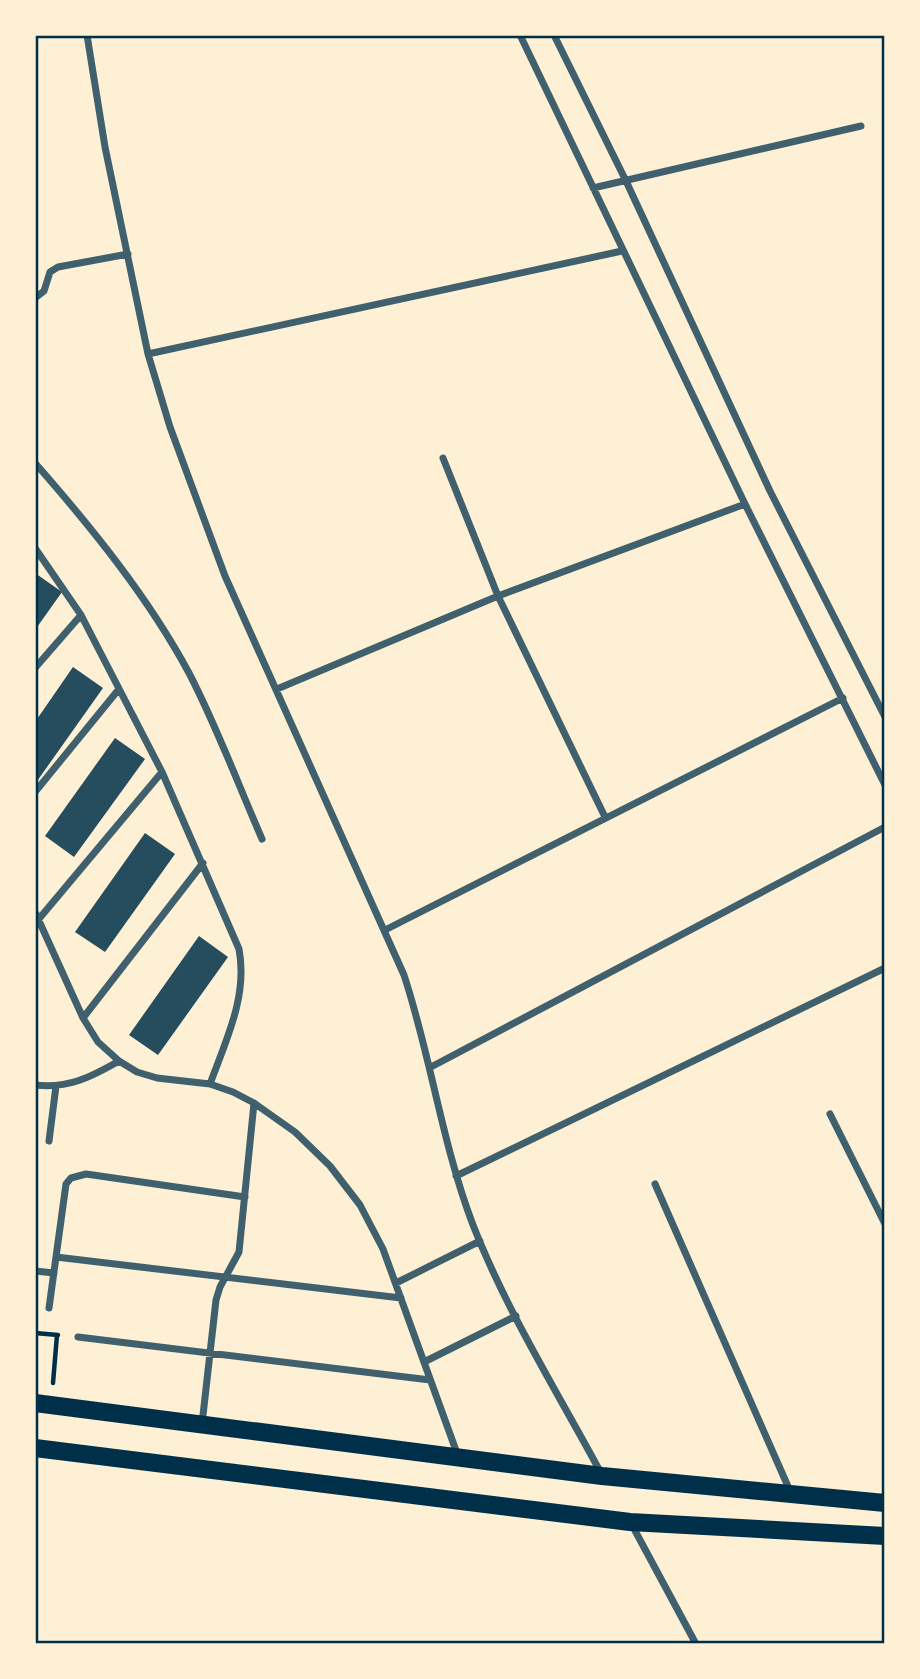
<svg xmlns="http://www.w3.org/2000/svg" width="920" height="1679" viewBox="0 0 920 1679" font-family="Montserrat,sans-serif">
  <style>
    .building { fill: #264d5e }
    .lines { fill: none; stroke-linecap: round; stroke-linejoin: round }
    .path { stroke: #003049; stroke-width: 4.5 }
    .minor { stroke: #3f606c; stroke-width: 7 }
    .primary { stroke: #003049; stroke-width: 18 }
    .neatline { fill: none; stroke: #003049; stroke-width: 2.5 }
  </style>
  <rect width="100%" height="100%" fill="#fdf0d5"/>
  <!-- building -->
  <path class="building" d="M 35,573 L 62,592 L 35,630 Z
    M 73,667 L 103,688 L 35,784 L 35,722 Z
    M 115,738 L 145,759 L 74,857 L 45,836 Z
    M 145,833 L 175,854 L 105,952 L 75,932 Z
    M 199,936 L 228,957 L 158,1055 L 129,1035 Z"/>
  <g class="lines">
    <!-- path -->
    <path class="path" d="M 35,1333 L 58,1335
      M 53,1383 L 57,1335"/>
    <!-- minor -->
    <path class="minor" d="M 87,35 L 105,147 L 148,354 L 170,427 L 225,576 L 404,975 C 431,1057 442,1144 473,1225 C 507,1312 558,1393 602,1475
      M 520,35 L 745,504 L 885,785
      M 554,35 L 626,181 L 770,491 L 885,717
      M 593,188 L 861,126
      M 35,298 L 44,291 L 50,272 L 58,267 L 128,254
      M 148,354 L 622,251
      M 443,458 L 498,596 L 605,817
      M 35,463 C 92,528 148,597 189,673 C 217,727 238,784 262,839
      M 35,548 L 81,615 L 162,772 L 239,949 C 248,996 226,1040 210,1084
      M 35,668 L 81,615
      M 277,689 L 498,596 L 745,504
      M 35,792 L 119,689
      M 35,912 L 83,1018 L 98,1042 L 119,1061 L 137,1072 L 157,1078 L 210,1084 L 233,1092 L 254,1103 L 295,1132 L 330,1166 L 360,1205 L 383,1249 L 458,1456
      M 38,920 L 162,772
      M 385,930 L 843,698
      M 83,1018 L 203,863
      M 431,1067 L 885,827
      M 35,1085 C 68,1089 91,1077 119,1061
      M 830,1114 L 885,1224
      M 49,1141 L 56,1086
      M 456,1176 L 885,968
      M 655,1184 L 790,1491
      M 56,1257 L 401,1298
      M 35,1271 L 54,1273
      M 396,1283 L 480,1241
      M 49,1308 L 66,1184 L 71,1178 L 86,1174 L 245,1197
      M 78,1337 L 430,1380
      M 424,1362 L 516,1316
      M 202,1424 L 216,1300 L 220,1287 L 239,1252 L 254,1103
      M 632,1525 L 696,1644"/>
    <!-- primary -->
    <path class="primary" d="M 35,1403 L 602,1476 L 885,1503
      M 35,1448 L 630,1522 L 885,1536"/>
  </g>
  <!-- border -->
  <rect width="920" height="1679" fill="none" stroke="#fdf0d5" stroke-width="74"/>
  <rect x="37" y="37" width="846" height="1605" class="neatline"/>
</svg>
